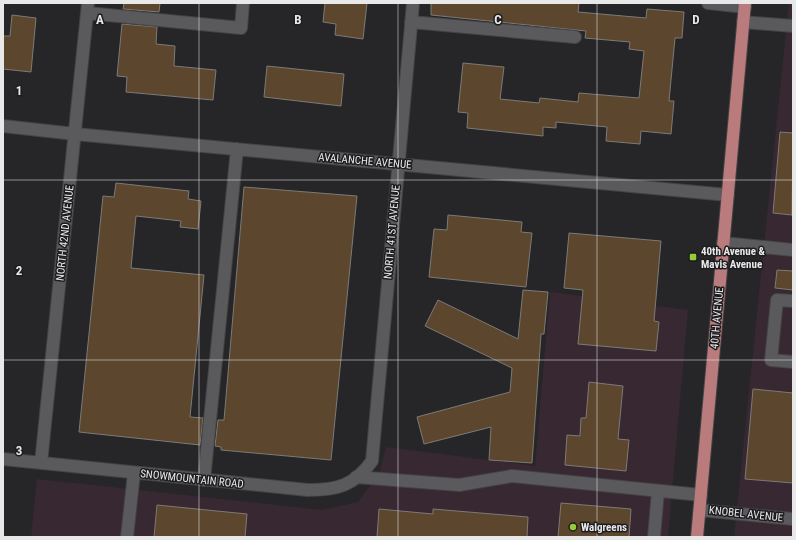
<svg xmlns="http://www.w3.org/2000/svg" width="796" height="540" viewBox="0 0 796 540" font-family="'Roboto Condensed',sans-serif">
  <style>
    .commercial { fill: #382832 }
    .building { fill: #5c472e; stroke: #7c7a77 }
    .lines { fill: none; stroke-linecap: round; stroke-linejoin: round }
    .minor-casing { stroke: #434345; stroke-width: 14 }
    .major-casing { stroke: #434345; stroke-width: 14 }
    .minor { stroke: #5a595c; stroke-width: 12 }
    .major { stroke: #ba7b7c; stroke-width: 12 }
    .grid { fill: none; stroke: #e8e8e9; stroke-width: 1; stroke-opacity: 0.55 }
    .poi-dot { fill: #96cc39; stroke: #1d1c1f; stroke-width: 1.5 }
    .labels { text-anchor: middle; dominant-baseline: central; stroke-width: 3; stroke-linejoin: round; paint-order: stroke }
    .street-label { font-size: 11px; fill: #e8e8e9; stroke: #1d1c1f }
    .poi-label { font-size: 11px; font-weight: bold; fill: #e8e8e9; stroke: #1d1c1f; text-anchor: start }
    .grid-label { font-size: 13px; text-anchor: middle; font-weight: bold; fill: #e8e8e9; stroke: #1d1c1f; stroke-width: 3; stroke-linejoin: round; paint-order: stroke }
  </style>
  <rect width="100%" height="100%" fill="#262628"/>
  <!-- commercial -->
  <path class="commercial" d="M 789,3 L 793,3 L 793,537 L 734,537 Z
    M 550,292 L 688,310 L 668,537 L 31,537 L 37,479 L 322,510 L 358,502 L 379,474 L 386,447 L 535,466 Z"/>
  <!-- building -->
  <path class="building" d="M 124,3 L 160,3 L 159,12 L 123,9 Z
    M 325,3 L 367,3 L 363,39 L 335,35 L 336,24 L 323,22 Z
    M 431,3 L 579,3 L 578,12 L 646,18 L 647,9 L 684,12 L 682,38 L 675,38 L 669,101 L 674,101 L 671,134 L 641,131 L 640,144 L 606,141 L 607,127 L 556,122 L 556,128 L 543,127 L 543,136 L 467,128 L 468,113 L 458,112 L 463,63 L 504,67 L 500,99 L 539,103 L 540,98 L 578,102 L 579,93 L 639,98 L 644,51 L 629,49 L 630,42 L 585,38 L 586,31 L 431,15 Z
    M 12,15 L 36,18 L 31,72 L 3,69 L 3,36 L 10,36 Z
    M 122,24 L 157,27 L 156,44 L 175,46 L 174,66 L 216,70 L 213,100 L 126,92 L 127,77 L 117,76 Z
    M 267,66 L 344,74 L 341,106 L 264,97 Z
    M 780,132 L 793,133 L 792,215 L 773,213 Z
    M 116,183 L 189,191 L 188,199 L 201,201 L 198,229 L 180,227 L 181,221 L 136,216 L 131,268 L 204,275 L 190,417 L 203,418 L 200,445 L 79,432 L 103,196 L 114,197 Z
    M 244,187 L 357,196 L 331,460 L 221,450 L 221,447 L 215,446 L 218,420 L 224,420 Z
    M 448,215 L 522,222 L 521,232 L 532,233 L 526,287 L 429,277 L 434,229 L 447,230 Z
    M 569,233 L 661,241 L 654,321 L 659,322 L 656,351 L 578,344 L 583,290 L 564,288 Z
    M 777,270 L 793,271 L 793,290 L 775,288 Z
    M 523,290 L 548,292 L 544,334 L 541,334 L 532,463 L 489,460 L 491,427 L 424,444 L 417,417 L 510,392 L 512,368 L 425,326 L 438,300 L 518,339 Z
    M 589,382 L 623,386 L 618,439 L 629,440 L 626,471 L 565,465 L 567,435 L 580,436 L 581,418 L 586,418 Z
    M 753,389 L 793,393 L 793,483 L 745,479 Z
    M 561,503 L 631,509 L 629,537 L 558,537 Z
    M 157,505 L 247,514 L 245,537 L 154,537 Z
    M 379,509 L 433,514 L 433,509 L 528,517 L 527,537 L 377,537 Z"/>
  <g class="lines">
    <!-- minor casing -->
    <g class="minor-casing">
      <path id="minor" d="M 708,3 L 745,7
        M 87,13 L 241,28 L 243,3
        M 411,22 L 575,37
        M 743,22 L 793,26
        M 3,126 L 75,134 L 728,195
        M 723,243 L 793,250
        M 793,301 L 777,300 L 771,360 L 793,362
        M 3,459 L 308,490 C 337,490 354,486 372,461 L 413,3
        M 41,463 L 88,3
        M 356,477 L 459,485 L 512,476 L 701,495
        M 204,480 L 237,149
        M 700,510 L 793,519
        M 127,537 L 134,473
        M 654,537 L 658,491"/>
    </g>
    <!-- major casing -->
    <g class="major-casing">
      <path id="major" d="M 697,537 L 745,3"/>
    </g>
    <!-- minor -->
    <use href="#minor" class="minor"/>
    <!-- major -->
    <use href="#major" class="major"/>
  </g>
  <!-- grid -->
  <path class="grid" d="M 199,3 L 199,537M 398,3 L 398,537M 597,3 L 597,537M 3,180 L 793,180M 3,360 L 793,360"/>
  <!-- markers -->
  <g class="poi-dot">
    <rect x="689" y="253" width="8" height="8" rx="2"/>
    <circle cx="573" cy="527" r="4"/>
  </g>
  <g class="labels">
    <!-- street labels -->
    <g class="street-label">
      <text transform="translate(365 161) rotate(5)">AVALANCHE AVENUE</text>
      <text transform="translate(392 232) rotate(-85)">NORTH 41ST AVENUE</text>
      <text transform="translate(65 233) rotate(-84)">NORTH 42ND AVENUE</text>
      <text transform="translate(717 318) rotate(-85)">40TH AVENUE</text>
      <text transform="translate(192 479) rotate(6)">SNOWMOUNTAIN ROAD</text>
      <text transform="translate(746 514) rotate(6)">KNOBEL AVENUE</text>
    </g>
    <!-- poi labels -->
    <g class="poi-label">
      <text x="701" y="251">40th Avenue &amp;<tspan x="701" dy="13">Mavis Avenue</tspan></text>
      <text x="581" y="527">Walgreens</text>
    </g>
  </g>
  <g class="grid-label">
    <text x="100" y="24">A</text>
    <text x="298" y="24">B</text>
    <text x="498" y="24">C</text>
    <text x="696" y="24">D</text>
    <text x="19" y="95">1</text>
    <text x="19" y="275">2</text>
    <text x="19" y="455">3</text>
  </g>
  <!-- border -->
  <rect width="796" height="540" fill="none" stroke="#e8e8e9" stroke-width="8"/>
</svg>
